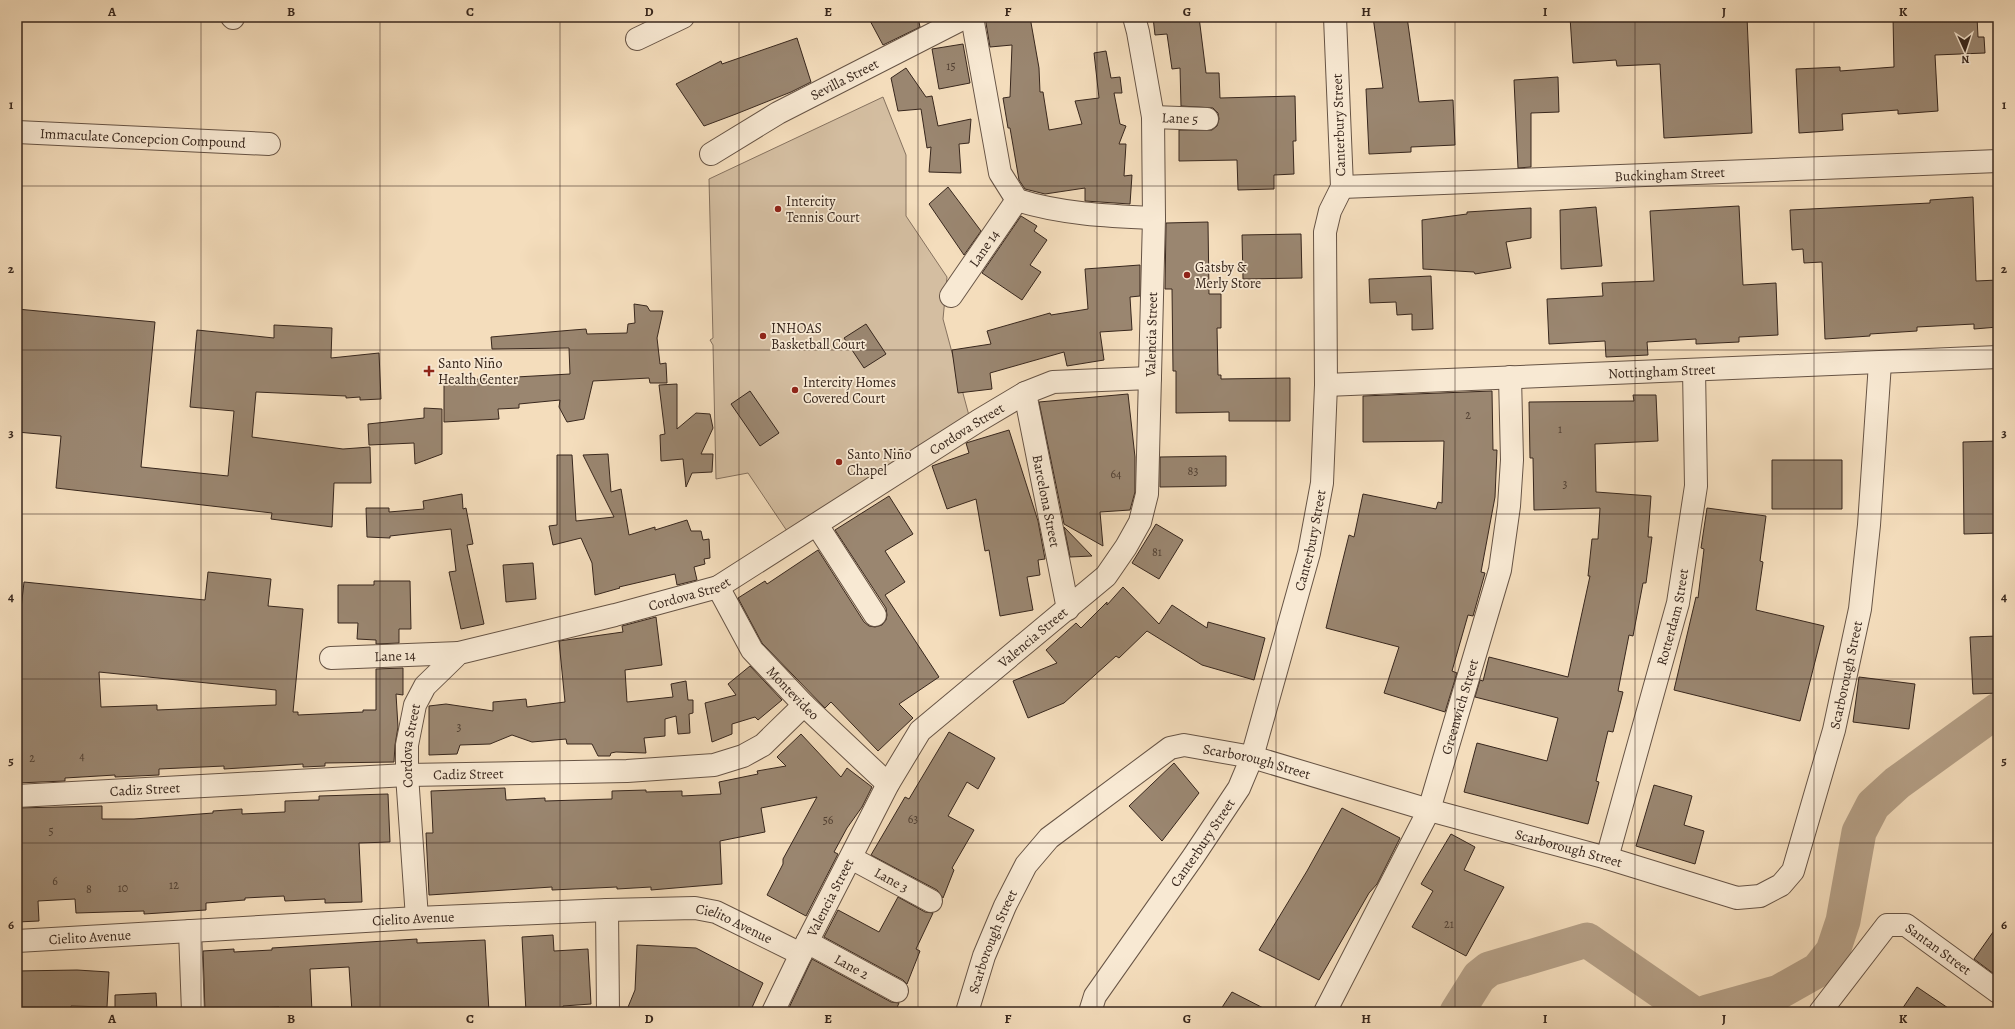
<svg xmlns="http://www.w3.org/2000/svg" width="2015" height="1029" viewBox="0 0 2015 1029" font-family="Alegreya,serif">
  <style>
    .green { fill: #d4bea1; stroke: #86725f }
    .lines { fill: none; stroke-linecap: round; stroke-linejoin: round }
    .river { stroke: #b49f86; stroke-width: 35 }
    .building { fill: #9a8670; stroke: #38271d; fill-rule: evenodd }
    .minor-casing { stroke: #675445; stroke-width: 24 }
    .minor { stroke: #f8e9d3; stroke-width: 22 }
    .grid { fill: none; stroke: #38271d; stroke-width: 1; stroke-opacity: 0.55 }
    .poi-dot { fill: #8f2418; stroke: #f8e9d3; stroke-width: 1.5 }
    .labels { text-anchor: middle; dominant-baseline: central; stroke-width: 3.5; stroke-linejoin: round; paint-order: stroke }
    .number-label { font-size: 12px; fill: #503f32 }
    .street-label { font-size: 14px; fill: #38271d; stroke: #f8e9d3 }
    .poi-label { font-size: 14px; fill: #38271d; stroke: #f8e9d3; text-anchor: start }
    .neatline { fill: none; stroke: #38271d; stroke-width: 1.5 }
    .grid-label { font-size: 13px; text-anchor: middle; font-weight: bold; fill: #38271d }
  </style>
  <rect width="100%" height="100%" fill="#f4ddbc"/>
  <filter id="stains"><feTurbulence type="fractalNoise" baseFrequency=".005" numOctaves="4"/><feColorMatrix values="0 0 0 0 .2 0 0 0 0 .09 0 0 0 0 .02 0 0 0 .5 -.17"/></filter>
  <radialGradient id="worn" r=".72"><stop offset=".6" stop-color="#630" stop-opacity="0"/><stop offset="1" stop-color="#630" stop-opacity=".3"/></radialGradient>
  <!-- green -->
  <path class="green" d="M 883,97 L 906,155 L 906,216 L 947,277 L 943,319 L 971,423 L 789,534 L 748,473 L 716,479 L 713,345 L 710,340 L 713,338 L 709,179 Z"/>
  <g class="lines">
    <!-- river -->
    <path class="river" d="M 1457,1012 L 1479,977 L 1489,969 L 1587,940 L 1691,1012
      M 1707,1012 L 1779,992 L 1818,970 L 1833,951 L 1843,921 L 1859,832 L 1873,805 L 1897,783 L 1998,710"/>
  </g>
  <!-- building -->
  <path class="building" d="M 868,17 L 918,17 L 920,27 L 883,45 Z
    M 985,17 L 1030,17 L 1039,68 L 1040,92 L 1043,92 L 1049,130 L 1082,124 L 1075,101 L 1099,98 L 1094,53 L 1106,51 L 1111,78 L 1120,77 L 1122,93 L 1114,93 L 1120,124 L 1126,126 L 1119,144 L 1126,144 L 1124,176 L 1132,175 L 1130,204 L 1085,201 L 1085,188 L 1045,194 L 1025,189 L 1019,180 L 1010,128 L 1008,128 L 1003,98 L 1010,97 L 1012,45 L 990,47 Z
    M 1153,17 L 1199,17 L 1206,73 L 1219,73 L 1220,98 L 1295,96 L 1296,141 L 1293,141 L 1294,174 L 1274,175 L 1274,189 L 1238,190 L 1237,160 L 1179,161 L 1179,130 L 1212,130 L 1217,126 L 1219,119 L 1218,113 L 1213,108 L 1181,106 L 1180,68 L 1172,69 L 1167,34 L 1155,35 Z
    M 1373,17 L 1407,17 L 1419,102 L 1453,100 L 1455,145 L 1411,147 L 1411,152 L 1369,154 L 1366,89 L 1383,88 Z
    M 1570,17 L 1747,17 L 1752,133 L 1664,138 L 1660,64 L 1617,66 L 1616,60 L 1573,63 Z
    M 1893,17 L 1977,17 L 1978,37 L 1984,37 L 1985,53 L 1935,55 L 1938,111 L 1898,114 L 1898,110 L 1842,114 L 1843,130 L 1799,133 L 1796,69 L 1840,67 L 1840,71 L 1894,67 Z
    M 797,38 L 811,82 L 791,92 L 736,114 L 704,126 L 676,84 L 721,61 L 722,64 Z
    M 963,44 L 970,83 L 939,89 L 932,49 Z
    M 906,68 L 926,97 L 932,96 L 938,126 L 971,119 L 969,143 L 959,144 L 961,173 L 929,172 L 931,147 L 927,148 L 921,109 L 898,111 L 891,78 Z
    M 1558,77 L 1559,112 L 1531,113 L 1531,167 L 1518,168 L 1514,80 Z
    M 948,187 L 981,231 L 964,255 L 929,204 Z
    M 1973,197 L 1976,281 L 1998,280 L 1998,327 L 1974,329 L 1974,324 L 1917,327 L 1917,331 L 1870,334 L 1870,336 L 1825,339 L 1822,262 L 1804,263 L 1803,249 L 1792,250 L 1790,210 L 1930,203 L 1930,200 Z
    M 1739,206 L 1743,285 L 1776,283 L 1778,335 L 1739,337 L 1739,342 L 1696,344 L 1696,339 L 1647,342 L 1648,355 L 1606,357 L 1605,341 L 1549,344 L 1547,299 L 1603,296 L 1602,283 L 1654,281 L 1650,211 Z
    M 1596,207 L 1602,266 L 1561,269 L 1560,210 Z
    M 1531,208 L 1531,238 L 1506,242 L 1511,268 L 1475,274 L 1474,272 L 1423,269 L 1422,220 L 1467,214 L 1467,212 Z
    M 1021,216 L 1037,226 L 1034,231 L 1047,240 L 1030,265 L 1041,272 L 1022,300 L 982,273 Z
    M 1208,222 L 1209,294 L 1221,294 L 1221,328 L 1217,328 L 1218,375 L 1221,375 L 1221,379 L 1290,378 L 1290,421 L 1229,421 L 1229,412 L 1176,413 L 1176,371 L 1173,371 L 1172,289 L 1165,289 L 1166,223 Z
    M 1301,234 L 1302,278 L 1243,279 L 1242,235 Z
    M 1140,265 L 1140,296 L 1130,297 L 1132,330 L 1100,332 L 1104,360 L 1067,366 L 1064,352 L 990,373 L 992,389 L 958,393 L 952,350 L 991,344 L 987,331 L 1050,313 L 1051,315 L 1088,309 L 1085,269 Z
    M 1431,276 L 1433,329 L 1412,330 L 1412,314 L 1397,315 L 1396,302 L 1370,303 L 1369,279 Z
    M 634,304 L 647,306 L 650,311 L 663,311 L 657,338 L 660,364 L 666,363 L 667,383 L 650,383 L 649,378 L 593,381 L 584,419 L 567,422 L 559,407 L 560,400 L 519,404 L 519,408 L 498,409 L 499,419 L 444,422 L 444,381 L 570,374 L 569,348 L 492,349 L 491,337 L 573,330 L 586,329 L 587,334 L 627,333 L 628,324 L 635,323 Z
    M 17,309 L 155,322 L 141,467 L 228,476 L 234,411 L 190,407 L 197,330 L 274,338 L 274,325 L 332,328 L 331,358 L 379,353 L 381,399 L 360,400 L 360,397 L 346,398 L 346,396 L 256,392 L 252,437 L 343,449 L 370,447 L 371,483 L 334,483 L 332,527 L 271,519 L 272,513 L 56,488 L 61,436 L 17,432 Z
    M 866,324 L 886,354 L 864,368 L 844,338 Z
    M 677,384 L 677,429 L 696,413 L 710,414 L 713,428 L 701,454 L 713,454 L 712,472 L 692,473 L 686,487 L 683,459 L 661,461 L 660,435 L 665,434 L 659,385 Z
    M 750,391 L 779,433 L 760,446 L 731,404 Z
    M 1492,391 L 1493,450 L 1497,450 L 1495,497 L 1481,572 L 1485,573 L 1473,616 L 1468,615 L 1452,671 L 1457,673 L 1445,712 L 1384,693 L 1399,647 L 1326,628 L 1349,535 L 1354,537 L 1363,494 L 1436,509 L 1438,502 L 1442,503 L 1444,441 L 1363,442 L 1363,396 Z
    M 1128,394 L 1135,457 L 1135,492 L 1130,510 L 1100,512 L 1103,546 L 1064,524 L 1039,402 Z
    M 1633,395 L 1656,395 L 1658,441 L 1595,444 L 1596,492 L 1651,496 L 1648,537 L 1652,537 L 1646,583 L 1643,583 L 1633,636 L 1629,635 L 1618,691 L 1623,692 L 1613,732 L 1608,731 L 1596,781 L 1599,782 L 1588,824 L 1464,792 L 1477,743 L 1547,761 L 1558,718 L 1475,697 L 1480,680 L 1483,681 L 1489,657 L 1568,677 L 1590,576 L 1588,576 L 1592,539 L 1598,539 L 1600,508 L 1534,510 L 1533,458 L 1530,458 L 1529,402 L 1634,401 Z
    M 424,408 L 442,409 L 442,454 L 415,464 L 414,443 L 369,445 L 368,424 L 424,418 Z
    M 1009,430 L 1038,521 L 1045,559 L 1038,560 L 1040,575 L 1027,577 L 1033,610 L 1000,616 L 989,550 L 985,551 L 976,499 L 947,509 L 932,466 L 969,453 L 966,443 Z
    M 1998,441 L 1998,533 L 1964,534 L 1963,442 Z
    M 608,454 L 611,492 L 621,489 L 629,535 L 655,527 L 655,530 L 687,520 L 691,531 L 701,531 L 703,540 L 709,539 L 710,558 L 704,559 L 705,564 L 694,567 L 697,580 L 677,585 L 675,574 L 619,587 L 620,588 L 595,595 L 592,563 L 581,538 L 553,545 L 549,526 L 557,525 L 557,455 L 572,455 L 576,521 L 614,517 L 583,455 Z
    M 1226,456 L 1226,486 L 1160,487 L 1160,457 Z
    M 1772,460 L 1842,460 L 1842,509 L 1772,509 Z
    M 462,494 L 463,509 L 466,508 L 473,544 L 467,545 L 484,624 L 461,629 L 449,572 L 456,571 L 451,529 L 390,536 L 390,538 L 367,537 L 366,508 L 389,508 L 389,512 L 424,509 L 423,501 Z
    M 889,496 L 913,534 L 885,551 L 905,582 L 885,595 L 939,677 L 899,704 L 913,718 L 878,751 L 831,702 L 825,708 L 762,643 L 738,598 L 765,581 L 767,584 L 818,550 L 864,622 L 869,626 L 875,627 L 882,625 L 886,620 L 887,615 L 886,608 L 835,530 Z
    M 1707,508 L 1766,516 L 1760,561 L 1763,562 L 1756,610 L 1824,626 L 1800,721 L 1674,690 L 1696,597 L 1698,598 L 1704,549 L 1701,548 Z
    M 1156,524 L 1183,540 L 1159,579 L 1132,563 Z
    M 1064,527 L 1092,556 L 1070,557 Z
    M 533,563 L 536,599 L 506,602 L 503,565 Z
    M 208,572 L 271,579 L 268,606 L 303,609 L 293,712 L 298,712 L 298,715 L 363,712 L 363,710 L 376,710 L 376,669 L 403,668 L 403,695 L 396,694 L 398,727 L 395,745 L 394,762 L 325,763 L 325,766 L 303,767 L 303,764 L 224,769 L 224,766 L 159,769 L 159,775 L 115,777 L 115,775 L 65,778 L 65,781 L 17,783 L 17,618 L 20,618 L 24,582 L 205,600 ZM 99,672 L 276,690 L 276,705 L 157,710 L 157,705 L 101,707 Z
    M 374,581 L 410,581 L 411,629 L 399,629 L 399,643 L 376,644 L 376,640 L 357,639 L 358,623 L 338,623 L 338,585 L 374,585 Z
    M 1123,587 L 1159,624 L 1172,605 L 1207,628 L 1208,622 L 1265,638 L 1254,680 L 1202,665 L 1147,631 L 1119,658 L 1116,656 L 1064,703 L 1028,718 L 1013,681 L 1057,663 L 1046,650 L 1076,623 L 1081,628 L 1107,602 L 1107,605 Z
    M 656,617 L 662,665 L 625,670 L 627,702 L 673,697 L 671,684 L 686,681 L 688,700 L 693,700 L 693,713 L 689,714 L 690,733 L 678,734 L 676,716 L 665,719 L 665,736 L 644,738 L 646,753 L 616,752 L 611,753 L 610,756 L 598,756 L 592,744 L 567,744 L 566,739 L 532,742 L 512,735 L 490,744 L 460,745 L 457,754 L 429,755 L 429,706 L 446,704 L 493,711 L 493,702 L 526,699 L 527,707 L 565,702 L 559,641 L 623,632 L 622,626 Z
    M 1998,636 L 1998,693 L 1973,694 L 1970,637 Z
    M 750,666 L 782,700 L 758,720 L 755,717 L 732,724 L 732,734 L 712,742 L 705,703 L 736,695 L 728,684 Z
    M 1859,677 L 1915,684 L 1909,729 L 1853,722 Z
    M 949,732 L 995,758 L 978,789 L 967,782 L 948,816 L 974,830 L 952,868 L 954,870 L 943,898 L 937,890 L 871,855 L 905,797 L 909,799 Z
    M 801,734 L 841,777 L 847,768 L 872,787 L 862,807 L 847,828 L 834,852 L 838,854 L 806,916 L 767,895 L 783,864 L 783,859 L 817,797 L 761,808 L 765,832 L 720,841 L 722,884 L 651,890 L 651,887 L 617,889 L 617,887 L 552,890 L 552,887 L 429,895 L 426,833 L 433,833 L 431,791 L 505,788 L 506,800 L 545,798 L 545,801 L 612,799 L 612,791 L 646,790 L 646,792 L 682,791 L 682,796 L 721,794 L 719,782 L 758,774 L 757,771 L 786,766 L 777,757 Z
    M 1174,763 L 1199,793 L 1162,841 L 1129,806 Z
    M 1654,785 L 1692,796 L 1684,825 L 1704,831 L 1695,864 L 1636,846 Z
    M 388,794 L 390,842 L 359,843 L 362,902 L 325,903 L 325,899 L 285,901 L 284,896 L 245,898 L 245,900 L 206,903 L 206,910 L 144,914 L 144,911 L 76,913 L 75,899 L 38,901 L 39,921 L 17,922 L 17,808 L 102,806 L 102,819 L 134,819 L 213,813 L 213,811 L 242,809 L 242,814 L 285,812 L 285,801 L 319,800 L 319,796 Z
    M 1342,808 L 1400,838 L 1377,884 L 1369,893 L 1319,980 L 1259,950 L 1307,871 Z
    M 1451,834 L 1475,847 L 1464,870 L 1504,887 L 1466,956 L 1412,927 L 1433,891 L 1421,884 Z
    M 898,897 L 925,912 L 933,913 L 916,949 L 920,951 L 907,984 L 903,980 L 824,937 L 838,910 L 879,932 Z
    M 1998,925 L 1998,977 L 1974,959 Z
    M 553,935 L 554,951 L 588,949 L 591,1004 L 563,1006 L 563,1012 L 526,1012 L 522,937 Z
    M 417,939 L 417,943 L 485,940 L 489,1012 L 352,1012 L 349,967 L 310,969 L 312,1012 L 279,1012 L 279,1007 L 237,1009 L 237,1012 L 205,1012 L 203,951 L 234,949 L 234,952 L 272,950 L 272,948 Z
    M 637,945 L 696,948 L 763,983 L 750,1012 L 626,1012 L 635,990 Z
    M 812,959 L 891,1002 L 899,1003 L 895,1012 L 787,1012 Z
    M 77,970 L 109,972 L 107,1007 L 71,1006 L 71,1012 L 17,1012 L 17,971 Z
    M 1917,987 L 1954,1012 L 1900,1012 Z
    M 1232,992 L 1271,1012 L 1219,1012 Z
    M 156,993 L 157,1012 L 115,1012 L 115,995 Z"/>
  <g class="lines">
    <!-- minor casing -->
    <g class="minor-casing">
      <g id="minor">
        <path d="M 232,17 L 233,18"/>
        <path d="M 972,17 L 1000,173 L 1017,200 C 1061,214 1108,216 1154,218"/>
        <path d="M 637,39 L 683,17"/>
        <path id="s1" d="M 1153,117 L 1207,119"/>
        <path id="s2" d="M 17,132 L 269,144"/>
        <path id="s3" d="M 711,154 L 778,113 L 966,17"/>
        <path id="s4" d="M 1342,187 L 1998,161"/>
        <path id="s5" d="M 951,296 L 1017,200"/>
        <path id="s6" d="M 1326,385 L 1998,357"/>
        <path id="s7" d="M 1025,393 L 1068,609"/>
        <path d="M 817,525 L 875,615"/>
        <path id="s8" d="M 718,587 L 752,650 L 804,705 L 888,784"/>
        <path id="s9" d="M 331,658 L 459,653"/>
        <path id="s10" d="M 17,796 L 407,775 L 627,771 L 714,765 L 743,756 L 763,745 L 804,705"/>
        <path id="s11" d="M 851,858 L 931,901"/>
        <path id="s12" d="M 1607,858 L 1678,603 L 1696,486 L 1694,370"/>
        <path d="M 607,910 L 608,1012"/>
        <path id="s13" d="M 417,918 L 407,775 L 407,745 L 415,705 L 425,686 L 459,653 L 615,615 L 718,587 L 978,421 L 1025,393 L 1053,382 L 1150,378"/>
        <path d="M 190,931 L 193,1012"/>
        <path id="s14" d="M 17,941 L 417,918 L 607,910 L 695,908 L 716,912 L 801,954"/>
        <path id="s15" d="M 807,942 L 897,991"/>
        <path id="s16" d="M 773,1012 L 801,954 L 888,784 L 920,731 L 1106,576 L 1126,547 L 1140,522 L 1147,494 L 1154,218 L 1153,117 L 1138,32 L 1134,17"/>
        <path id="s17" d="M 967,1012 L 984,956 L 1005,906 L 1026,865 L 1049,838 L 1170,748 L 1184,745 L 1252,757 L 1429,810 L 1607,858 L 1737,898 L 1760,896 L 1781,885 L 1793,871 L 1834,730 L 1860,609 L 1869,525 L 1880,363"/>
        <path id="s18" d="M 1090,1012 L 1095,996 L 1193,857 L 1239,788 L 1252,757 L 1309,553 L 1322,483 L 1326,385 L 1325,232 L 1330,211 L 1342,187 L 1335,17"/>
        <path id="s19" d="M 1325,1012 L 1429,810 L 1500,570 L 1509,506 L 1512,460 L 1510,377"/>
        <path id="s20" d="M 1820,1012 L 1887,925 L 1906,925 L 1998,992"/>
      </g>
    </g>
    <!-- minor -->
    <use href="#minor" class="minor"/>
  </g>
  <!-- grid -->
  <path class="grid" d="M 201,17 L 201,1012M 380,17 L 380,1012M 560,17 L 560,1012M 739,17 L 739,1012M 918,17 L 918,1012M 1097,17 L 1097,1012M 1276,17 L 1276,1012M 1455,17 L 1455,1012M 1635,17 L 1635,1012M 1814,17 L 1814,1012M 17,186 L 1998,186M 17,350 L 1998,350M 17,514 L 1998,514M 17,679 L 1998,679M 17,843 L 1998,843"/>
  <!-- markers -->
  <g class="poi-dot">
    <circle cx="778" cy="209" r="4"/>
    <circle cx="1187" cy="275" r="4"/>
    <circle cx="763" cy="336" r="4"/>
    <path d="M427 365h4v4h4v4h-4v4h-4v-4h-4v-4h4z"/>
    <circle cx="795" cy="390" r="4"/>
    <circle cx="839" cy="462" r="4"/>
  </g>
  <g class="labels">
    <!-- number labels -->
    <g class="number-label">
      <text x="951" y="66">15</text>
      <text x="1468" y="415">2</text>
      <text x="1560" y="429">1</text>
      <text x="1193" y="471">83</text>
      <text x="1116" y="474">64</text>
      <text x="1565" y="484">3</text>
      <text x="1157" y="552">81</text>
      <text x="459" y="727">3</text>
      <text x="82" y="756">4</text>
      <text x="32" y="758">2</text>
      <text x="913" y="819">63</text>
      <text x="828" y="820">56</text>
      <text x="51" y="831">5</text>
      <text x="55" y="881">6</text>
      <text x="174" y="885">12</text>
      <text x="123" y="888">10</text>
      <text x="89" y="889">8</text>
      <text x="1449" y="924">21</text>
    </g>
    <!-- street labels -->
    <g class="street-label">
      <text stroke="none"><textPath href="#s3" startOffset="153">Sevilla Street</textPath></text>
      <text stroke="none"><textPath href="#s1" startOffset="27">Lane 5</textPath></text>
      <text transform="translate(1339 125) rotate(-92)">Canterbury Street</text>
      <text stroke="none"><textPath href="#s2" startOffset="126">Immaculate Concepcion Compound</textPath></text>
      <text stroke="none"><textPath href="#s4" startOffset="328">Buckingham Street</textPath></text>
      <text stroke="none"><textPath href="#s5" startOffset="58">Lane 14</textPath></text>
      <text stroke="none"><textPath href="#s16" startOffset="812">Valencia Street</textPath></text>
      <text stroke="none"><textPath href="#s6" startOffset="336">Nottingham Street</textPath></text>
      <text stroke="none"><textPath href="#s13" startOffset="845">Cordova Street</textPath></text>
      <text stroke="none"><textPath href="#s7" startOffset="110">Barcelona Street</textPath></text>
      <text stroke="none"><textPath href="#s18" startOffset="528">Canterbury Street</textPath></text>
      <text stroke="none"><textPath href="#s13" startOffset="521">Cordova Street</textPath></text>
      <text stroke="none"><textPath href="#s12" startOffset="250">Rotterdam Street</textPath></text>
      <text stroke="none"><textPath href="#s16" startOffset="464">Valencia Street</textPath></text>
      <text stroke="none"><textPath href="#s9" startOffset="64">Lane 14</textPath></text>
      <text stroke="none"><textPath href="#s17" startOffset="1202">Scarborough Street</textPath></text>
      <text stroke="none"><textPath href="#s8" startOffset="131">Montevideo</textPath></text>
      <text stroke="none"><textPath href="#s19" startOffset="335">Greenwich Street</textPath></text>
      <text stroke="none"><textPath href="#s13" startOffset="173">Cordova Street</textPath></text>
      <text stroke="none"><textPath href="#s17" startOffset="434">Scarborough Street</textPath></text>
      <text stroke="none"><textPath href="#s10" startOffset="452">Cadiz Street</textPath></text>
      <text stroke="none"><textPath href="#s10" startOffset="128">Cadiz Street</textPath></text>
      <text stroke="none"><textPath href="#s18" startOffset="204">Canterbury Street</textPath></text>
      <text stroke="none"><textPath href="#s17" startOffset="758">Scarborough Street</textPath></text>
      <text stroke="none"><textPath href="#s11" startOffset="46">Lane 3</textPath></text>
      <text stroke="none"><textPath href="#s16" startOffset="128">Valencia Street</textPath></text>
      <text stroke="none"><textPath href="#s14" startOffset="397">Cielito Avenue</textPath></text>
      <text stroke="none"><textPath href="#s14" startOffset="721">Cielito Avenue</textPath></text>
      <text stroke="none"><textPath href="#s14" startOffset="73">Cielito Avenue</textPath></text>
      <text stroke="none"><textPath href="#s17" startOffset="75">Scarborough Street</textPath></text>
      <text stroke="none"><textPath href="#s20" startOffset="169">Santan Street</textPath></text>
      <text stroke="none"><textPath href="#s15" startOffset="51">Lane 2</textPath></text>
    </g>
    <!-- poi labels -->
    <g class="poi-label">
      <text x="786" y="201">Intercity<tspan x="786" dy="16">Tennis Court</tspan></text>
      <text x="1195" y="267">Gatsby &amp;<tspan x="1195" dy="16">Merly Store</tspan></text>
      <text x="771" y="328">INHOAS<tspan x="771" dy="16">Basketball Court</tspan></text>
      <text x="438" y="363">Santo Niño<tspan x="438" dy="16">Health Center</tspan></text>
      <text x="803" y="382">Intercity Homes<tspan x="803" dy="16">Covered Court</tspan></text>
      <text x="847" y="454">Santo Niño<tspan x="847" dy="16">Chapel</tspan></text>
    </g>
  </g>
  <!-- margin -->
  <rect width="2015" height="1029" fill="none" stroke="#f4ddbc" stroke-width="44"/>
  <!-- north arrow -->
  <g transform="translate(1965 50) rotate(177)" stroke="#f8e9d3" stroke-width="3" paint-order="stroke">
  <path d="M0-3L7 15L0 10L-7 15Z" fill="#38271d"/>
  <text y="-6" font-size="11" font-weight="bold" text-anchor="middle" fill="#38271d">N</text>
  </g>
  <rect x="22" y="22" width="1971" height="985" class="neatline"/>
  <g class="grid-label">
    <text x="112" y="16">A</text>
    <text x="291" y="16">B</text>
    <text x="470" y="16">C</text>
    <text x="649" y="16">D</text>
    <text x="828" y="16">E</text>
    <text x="1008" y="16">F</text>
    <text x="1187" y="16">G</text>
    <text x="1366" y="16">H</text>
    <text x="1545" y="16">I</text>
    <text x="1724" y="16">J</text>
    <text x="1903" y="16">K</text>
    <text x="11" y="109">1</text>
    <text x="2004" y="109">1</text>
    <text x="11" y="273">2</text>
    <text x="2004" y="273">2</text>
    <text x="11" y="437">3</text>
    <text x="2004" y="437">3</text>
    <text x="11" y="601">4</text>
    <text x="2004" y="601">4</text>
    <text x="11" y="765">5</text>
    <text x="2004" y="765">5</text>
    <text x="11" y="929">6</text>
    <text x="2004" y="929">6</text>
    <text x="112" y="1023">A</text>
    <text x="291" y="1023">B</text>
    <text x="470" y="1023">C</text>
    <text x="649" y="1023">D</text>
    <text x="828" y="1023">E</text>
    <text x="1008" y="1023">F</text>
    <text x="1187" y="1023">G</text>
    <text x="1366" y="1023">H</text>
    <text x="1545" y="1023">I</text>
    <text x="1724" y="1023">J</text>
    <text x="1903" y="1023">K</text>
  </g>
  <rect width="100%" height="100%" filter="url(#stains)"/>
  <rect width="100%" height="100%" fill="url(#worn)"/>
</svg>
